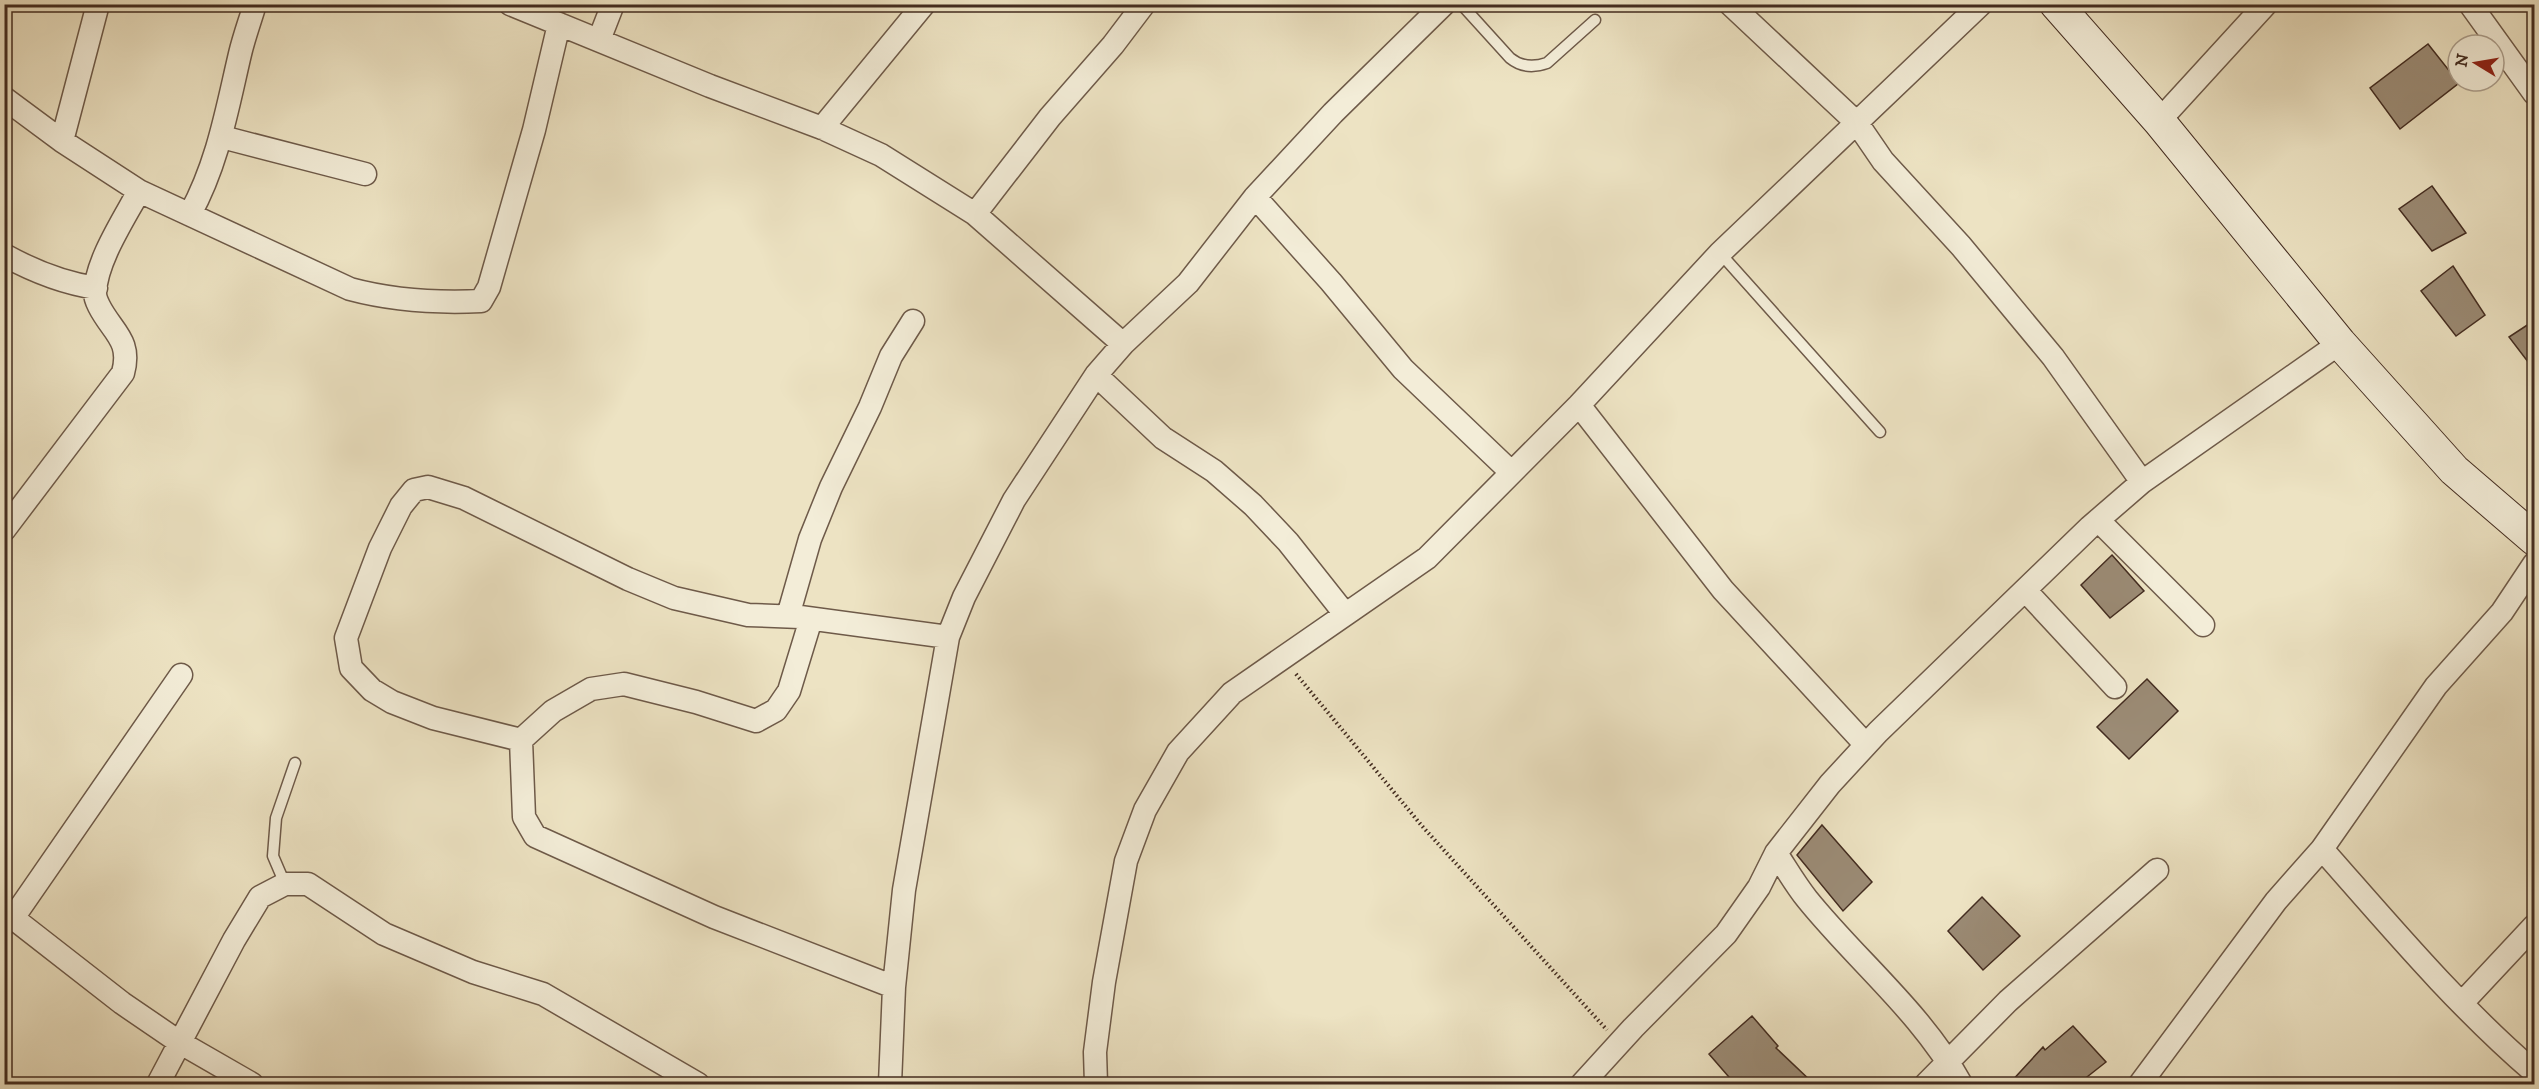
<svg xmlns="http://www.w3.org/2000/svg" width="2539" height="1089" viewBox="0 0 2539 1089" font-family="'IM FELL DW Pica',serif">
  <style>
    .building { fill: #9b8b75; stroke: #432c20; stroke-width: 1.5 }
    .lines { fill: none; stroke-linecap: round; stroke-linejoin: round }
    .lane-casing { stroke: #6e5a49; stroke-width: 13 }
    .street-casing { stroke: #6e5a49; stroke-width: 25 }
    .secondary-casing { stroke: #432c20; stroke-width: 34 }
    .path { stroke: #432c20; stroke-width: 4; stroke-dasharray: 1.5 3; stroke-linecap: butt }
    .lane { stroke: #f3edd8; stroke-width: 10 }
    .street { stroke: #f3edd8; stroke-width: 22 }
    .secondary { stroke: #f3edd8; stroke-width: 32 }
  </style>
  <rect width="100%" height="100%" fill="#ede3c3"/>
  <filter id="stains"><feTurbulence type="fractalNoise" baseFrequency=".00333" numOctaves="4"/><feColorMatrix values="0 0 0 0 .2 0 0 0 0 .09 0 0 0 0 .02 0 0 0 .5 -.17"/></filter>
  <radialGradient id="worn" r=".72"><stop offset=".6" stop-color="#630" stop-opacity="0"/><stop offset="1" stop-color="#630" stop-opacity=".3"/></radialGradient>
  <!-- building -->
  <path class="building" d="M 2428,44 L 2459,83 L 2400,129 L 2370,88 Z
    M 2432,186 L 2466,233 L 2432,251 L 2399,209 Z
    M 2453,266 L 2485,315 L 2456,336 L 2421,291 Z
    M 2535,320 L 2535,371 L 2509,337 Z
    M 2112,555 L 2144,591 L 2110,618 L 2081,585 Z
    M 2147,679 L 2178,711 L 2129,759 L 2097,727 Z
    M 1822,825 L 1872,882 L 1843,911 L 1797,855 Z
    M 1982,897 L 2020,936 L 1983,970 L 1948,931 Z
    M 1752,1016 L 1778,1046 L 1776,1048 L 1814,1084 L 1735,1084 L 1709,1054 Z
    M 2073,1026 L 2106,1062 L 2078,1084 L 2009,1084 L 2043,1047 L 2045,1050 Z"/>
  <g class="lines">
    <!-- lane casing -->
    <g class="lane-casing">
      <path id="lane" d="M 1461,4 L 1510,58 C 1521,67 1533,68 1547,63 L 1595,20
        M 1720,253 L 1880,432
        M 285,884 L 273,856 L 276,818 L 295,763"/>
    </g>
    <!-- street casing -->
    <g class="street-casing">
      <path id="street" d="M 510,4 L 710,86 L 822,128 L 881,155 L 975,214 L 1123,344
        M 1730,4 L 1857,123 L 1883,161 L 1961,246 L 2053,357 L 2142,482
        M 2470,4 L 2534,93
        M 599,40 L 613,4
        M 4,98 L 62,141 L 139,191 L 350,289 C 391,300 439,303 481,301 L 489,287 L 534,130 L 559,24
        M 2159,121 L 2266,4
        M 822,128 L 924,4
        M 222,137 L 365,174
        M 62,141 L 98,4
        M 1255,197 L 1331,282 L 1403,369 L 1511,472
        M 190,214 C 218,163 227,109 240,54 C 244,37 250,21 255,4
        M 975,214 L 1050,117 L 1113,45 L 1144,4
        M 4,255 C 33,271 63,283 96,288
        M 1096,375 L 1163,438 L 1214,471 L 1253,505 L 1288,542 L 1345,614
        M 1579,405 L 1723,590 L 1866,745
        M 2098,520 L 2203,625
        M 4,530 L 123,373 C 132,340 112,332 99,306 C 97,302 95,298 95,293 C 96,261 124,219 139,191
        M 2025,590 L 2115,687
        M 788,616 L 810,539 L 831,487 L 870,407 L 891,356 L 913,321
        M 811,619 L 789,691 L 776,710 L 756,721 L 696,702 L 624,684 L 591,689 L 553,711 L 521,740 L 524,817 L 535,836 L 714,917 L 894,987
        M 521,740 L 433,718 L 392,702 L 372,690 L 351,668 L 346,638 L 380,548 L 401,506 L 414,490 L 428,487 L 464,498 L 628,579 L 674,598 L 748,615 L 800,617 L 948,637
        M 2322,849 C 2390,926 2456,1005 2534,1072
        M 1776,853 C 1786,868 1795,884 1807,899 C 1857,961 1922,1013 1961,1084
        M 4,911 L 122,1003 L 179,1042 L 252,1084
        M 13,918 L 181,675
        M 2462,1003 L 2534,926
        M 158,1084 L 234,940 L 260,897 L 285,884 L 308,884 L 384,934 L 473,972 L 543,994 L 698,1084
        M 890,1084 L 894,987 L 904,890 L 948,637 L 964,597 L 1014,500 L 1096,375 L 1123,344 L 1188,283 L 1255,197 L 1333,113 L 1444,4
        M 1096,1084 L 1095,1052 L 1104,982 L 1126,861 L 1145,810 L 1178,752 L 1232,693 L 1427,558 L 1579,405 L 1720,253 L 1981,4
        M 1582,1084 L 1633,1028 L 1726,934 L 1759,887 L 1776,853 L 1830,784 L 1878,732 L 2090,527 L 2142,482 L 2340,343
        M 1926,1084 L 2008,1001 L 2157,870
        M 2140,1084 L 2276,901 L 2322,849 L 2436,686 L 2502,612 L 2534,564"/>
    </g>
    <!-- secondary casing -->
    <g class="secondary-casing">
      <path id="secondary" d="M 2056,4 L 2159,121 L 2340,343 L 2454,470 L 2534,539"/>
    </g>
    <!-- path -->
    <path class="path" d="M 1296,674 L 1422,826 L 1607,1030"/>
    <!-- lane -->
    <use href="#lane" class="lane"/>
    <!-- street -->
    <use href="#street" class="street"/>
    <!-- secondary -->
    <use href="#secondary" class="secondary"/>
  </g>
  <!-- margin -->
  <rect width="2539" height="1089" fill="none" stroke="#ede3c3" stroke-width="24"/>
  <rect x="6" y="6" width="2527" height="1077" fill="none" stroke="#432c20" stroke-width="3"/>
  <rect x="12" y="12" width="2515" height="1065" fill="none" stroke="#432c20" stroke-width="1.5"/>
  <!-- north arrow -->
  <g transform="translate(2476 63) rotate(281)"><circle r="28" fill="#f3edd8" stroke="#ada08e" stroke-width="1.5"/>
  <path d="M0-4.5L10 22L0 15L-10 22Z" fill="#8f2418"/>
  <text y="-9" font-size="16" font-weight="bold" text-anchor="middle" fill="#432c20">N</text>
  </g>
  <rect width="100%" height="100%" filter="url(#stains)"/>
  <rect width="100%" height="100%" fill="url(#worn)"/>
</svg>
